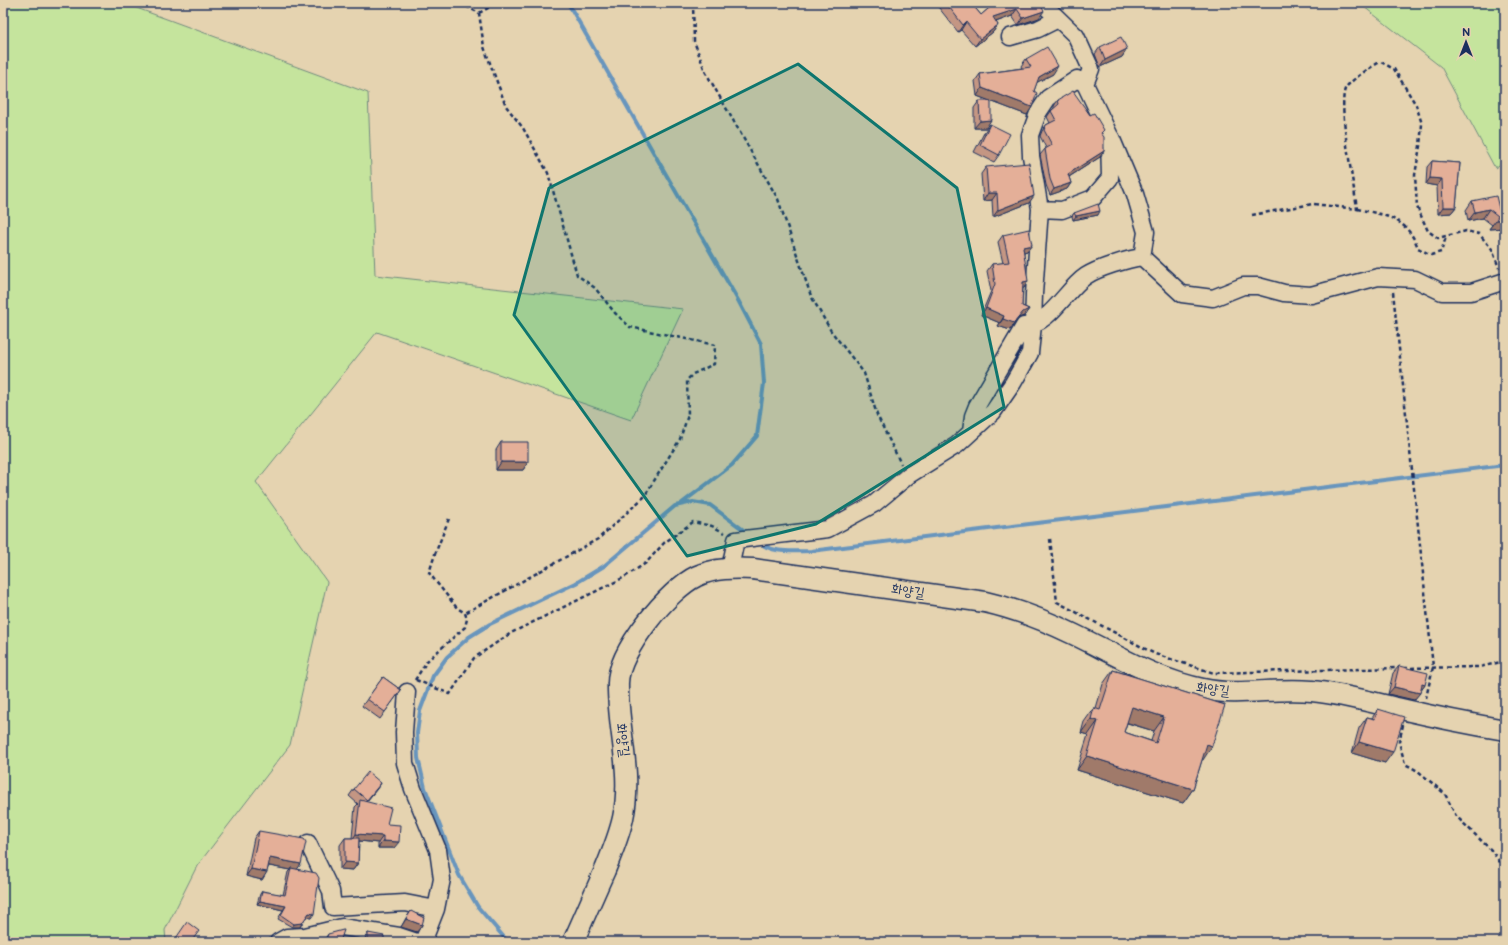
<svg xmlns="http://www.w3.org/2000/svg" width="1508" height="945" viewBox="0 0 1508 945" font-family="'Balsamiq Sans','Poor Story',sans-serif">
  <style>
    .green { fill: #c5e49d; stroke: #708a7e }
    .lines { fill: none; stroke-linecap: round; stroke-linejoin: round }
    .stream { stroke: #6895bd; stroke-width: 4 }
    .minor-casing { stroke: #1b2f5e; stroke-width: 19 }
    .tertiary-casing { stroke: #1b2f5e; stroke-width: 23 }
    .path { stroke: #1b2f5e; stroke-width: 2.5; stroke-dasharray: 4 3; stroke-linecap: butt }
    .minor { stroke: #e5d3b0; stroke-width: 16 }
    .tertiary { stroke: #e5d3b0; stroke-width: 20 }
    .wall { fill: #c49683; stroke: #1b2f5e; fill-rule: evenodd }
    .shaded-wall { fill: #a07a6a; stroke: #1b2f5e }
    .building { fill: #e4af98; stroke: #1b2f5e; fill-rule: evenodd }
    .marked { fill: #0f766e; fill-opacity: 0.2; stroke: #0f766e; stroke-width: 3; stroke-linejoin: round }
    .labels { text-anchor: middle; dominant-baseline: central; stroke-width: 3; stroke-linejoin: round; paint-order: stroke }
    .street-label { font-size: 14px; fill: #1b2f5e; stroke: #e5d3b0 }
  </style>
  <rect width="100%" height="100%" fill="#e5d3b0"/>
  <filter id="ink" filterUnits="userSpaceOnUse"><feTurbulence type="fractalNoise" baseFrequency=".025" numOctaves="2"/><feDisplacementMap in="SourceGraphic" scale="8" xChannelSelector="R" yChannelSelector="G"/><feConvolveMatrix kernelMatrix="1 2 1 2 8 2 1 2 1" color-interpolation-filters="sRGB"/></filter>
  <g filter="url(#ink)">
    <!-- green -->
    <path class="green" d="M 3,3 L 123,3 L 368,93 L 375,275 L 683,309 L 631,420 L 377,332 L 256,482 L 327,582 L 290,745 L 197,866 L 165,930 L 166,942 L 3,942 Z
      M 1359,3 L 1505,3 L 1505,161 L 1495,168 L 1441,67 Z"/>
    <g class="lines">
      <!-- stream -->
      <path class="stream" d="M 568,3 L 739,302 L 761,344 L 764,383 L 757,436 L 732,465 L 682,503
        M 759,542 C 772,554 794,551 811,551 L 1505,465
        M 508,942 L 478,907 L 459,875 L 425,788 L 418,758 L 417,733 L 420,711 L 433,676 L 447,657 L 469,637 L 490,624 L 576,583 L 604,566 L 675,506 L 693,502 L 710,505 L 749,534"/>
      <!-- minor casing -->
      <g class="minor-casing">
        <path id="minor" d="M 1042,3 L 1076,36 L 1091,69 L 1085,84
          M 1010,37 L 1038,29 L 1058,19
          M 1111,137 L 1135,194 L 1146,232 L 1142,257
          M 971,432 L 973,416 L 977,406 L 1024,326 C 1050,325 1066,289 1086,276 C 1098,268 1128,259 1142,257 L 1182,294 L 1213,298 L 1243,286 L 1258,286 L 1284,293 L 1311,295 L 1378,277 L 1415,279 L 1442,292 L 1471,292 L 1505,281
          M 730,568 L 736,540 L 828,529 L 874,504 L 909,475 L 957,445 L 993,412 L 1013,383 L 1030,353 L 1033,325 L 1034,294 L 1040,209 L 1031,156 L 1030,135 L 1038,113 L 1048,98 L 1077,79 L 1085,84 L 1109,134 L 1110,178 L 1093,198 L 1062,210 L 1040,209
          M 407,692 L 404,732 L 405,763 L 413,789 L 438,850 L 442,879 L 436,909 L 423,942
          M 308,843 L 331,891 L 333,907 L 405,903 L 436,909
          M 278,942 L 287,937 L 305,936 L 342,927 L 399,936 L 417,942"/>
      </g>
      <!-- tertiary casing -->
      <g class="tertiary-casing">
        <path id="tertiary" d="M 573,942 C 584,918 594,894 605,870 C 612,853 619,836 623,818 C 633,772 617,728 618,683 C 618,651 669,589 697,576 C 715,568 733,568 753,569 L 985,602 C 1016,609 1044,620 1073,634 C 1115,654 1156,680 1203,689 C 1239,697 1276,687 1312,691 C 1342,694 1371,702 1401,709 C 1435,717 1470,724 1505,730"/>
      </g>
      <!-- path -->
      <path class="path" d="M 460,3 L 479,13 L 484,47 L 506,106 L 523,128 L 548,173 L 577,275 L 595,288 L 615,313 L 630,327 L 715,345 L 714,364 L 693,374 L 687,380 L 688,415 L 680,439 L 644,497 L 598,539 L 465,613
        M 693,3 L 694,41 L 705,71 L 778,199 L 811,296 L 831,331 L 864,373 L 877,415 L 901,464
        M 479,13 L 497,3
        M 1357,209 C 1386,215 1407,218 1418,248 L 1431,255 L 1441,252 L 1446,237
        M 1252,215 L 1313,204 L 1357,209 C 1354,185 1338,108 1345,89 C 1347,83 1374,64 1381,62 L 1394,69 L 1416,105 L 1422,124 L 1420,146 L 1415,175 L 1417,207 L 1428,231 L 1438,238 L 1466,231 L 1479,234 L 1492,249 L 1499,268
        M 1393,292 L 1433,667 L 1426,698
        M 1050,539 L 1057,602 L 1155,654 L 1214,673 L 1399,668
        M 1404,668 L 1480,667 L 1505,661
        M 415,680 L 427,661 L 465,627 L 467,619 L 465,613 L 457,608 L 429,573 L 435,554 L 450,516
        M 416,680 L 450,694 L 474,658 L 511,633 L 623,578 L 646,563 L 664,543 L 693,522 L 712,526 L 725,533
        M 1403,725 L 1399,742 L 1405,764 L 1418,771 L 1445,794 L 1456,816 L 1491,850 L 1505,869"/>
      <!-- minor -->
      <use href="#minor" class="minor"/>
      <!-- tertiary -->
      <use href="#tertiary" class="tertiary"/>
    </g>
    <!-- wall -->
    <path class="wall" d="M 935,3 L 971,3 L 981,15 L 995,3 L 1029,3 L 1030,6 L 1039,18 L 1018,25 L 1012,16 L 996,22 L 998,25 L 993,32 L 975,46 L 961,30 L 958,32 Z
      M 1100,47 L 1127,49 L 1122,57 L 1100,67 L 1095,54 Z
      M 1026,59 L 1053,74 L 1037,82 L 1034,91 L 1032,107 L 1027,115 L 977,96 L 975,81 L 980,74 L 1022,68 L 1021,66 Z
      M 1058,100 L 1102,133 L 1104,151 L 1100,157 L 1069,177 L 1071,183 L 1067,189 L 1050,195 L 1046,185 L 1040,155 L 1045,149 L 1046,148 L 1040,136 L 1042,131 L 1046,125 L 1050,123 L 1047,117 L 1051,111 L 1054,108 L 1054,106 Z
      M 979,101 L 986,128 L 974,128 L 974,108 Z
      M 990,124 L 999,155 L 994,162 L 974,152 L 985,131 Z
      M 1432,161 L 1460,163 L 1456,207 L 1451,213 L 1438,214 L 1437,186 L 1426,184 L 1427,167 Z
      M 986,167 L 1029,203 L 993,217 L 992,200 L 983,201 L 981,174 Z
      M 1472,201 L 1500,213 L 1505,205 L 1505,228 L 1489,229 L 1492,225 L 1483,218 L 1468,221 L 1466,210 Z
      M 1074,213 L 1098,215 L 1073,220 L 1072,216 Z
      M 1003,235 L 1032,245 L 1027,251 L 1024,252 L 1024,288 L 1023,288 L 1022,306 L 1029,309 L 1024,316 L 1018,318 L 1010,330 L 998,326 L 1000,323 L 981,315 L 991,291 L 987,271 L 992,264 L 1003,263 L 998,242 Z
      M 501,442 L 528,462 L 523,470 L 496,470 L 496,450 Z
      M 1399,666 L 1425,685 L 1414,700 L 1388,694 L 1393,673 Z
      M 1113,670 L 1225,705 L 1202,760 L 1193,789 L 1183,803 L 1077,770 L 1088,735 L 1081,733 L 1084,722 L 1094,708 L 1096,708 L 1103,684 ZM 1127,723 L 1154,731 L 1151,741 L 1124,732 Z
      M 383,677 L 401,690 L 380,719 L 362,706 Z
      M 1378,709 L 1385,763 L 1352,753 L 1359,728 L 1367,717 L 1372,718 Z
      M 381,783 L 376,790 L 366,802 L 387,824 L 394,848 L 378,848 L 378,843 L 359,841 L 358,863 L 353,870 L 340,869 L 340,845 L 345,838 L 352,838 L 355,807 L 358,804 L 349,796 L 354,789 Z
      M 259,831 L 297,870 L 311,918 L 306,917 L 300,927 L 292,927 L 278,919 L 283,910 L 257,904 L 260,894 L 262,891 L 283,895 L 288,872 L 290,870 L 269,866 L 262,880 L 246,876 L 254,838 Z
      M 411,911 L 422,925 L 417,932 L 401,927 L 406,918 Z
      M 368,933 L 384,942 L 364,942 L 364,940 Z
      M 328,934 L 340,942 L 323,942 Z"/>
    <!-- shaded-wall -->
    <path class="shaded-wall" d="M 1017,9 L 1012,16 L 987,25 L 993,17 Z
      M 1044,11 L 1039,18 L 1018,25 L 1023,18 Z
      M 966,22 L 961,30 L 958,32 L 963,25 Z
      M 998,25 L 993,32 L 975,46 L 980,39 Z
      M 1127,49 L 1122,57 L 1100,67 L 1105,60 Z
      M 1058,66 L 1053,74 L 1034,84 L 1039,77 Z
      M 982,88 L 1032,107 L 1027,115 L 977,96 Z
      M 991,120 L 986,128 L 974,128 L 980,121 Z
      M 1104,151 L 1100,157 L 1064,180 L 1068,174 Z
      M 1430,178 L 1442,179 L 1437,186 L 1426,184 Z
      M 1071,183 L 1067,189 L 1050,195 L 1054,189 Z
      M 988,193 L 997,193 L 992,200 L 983,201 Z
      M 1034,196 L 1029,203 L 993,217 L 998,210 Z
      M 1443,207 L 1456,207 L 1451,213 L 1438,214 Z
      M 1489,209 L 1483,218 L 1468,221 L 1475,212 Z
      M 1100,211 L 1098,215 L 1073,220 L 1076,216 Z
      M 1505,219 L 1505,228 L 1489,229 L 1496,220 Z
      M 1032,245 L 1027,251 L 1018,254 L 1023,247 Z
      M 1028,281 L 1024,288 L 1018,289 L 1023,282 Z
      M 986,308 L 1004,316 L 1000,323 L 981,315 Z
      M 1029,309 L 1024,316 L 1018,318 L 1010,330 L 998,326 L 1003,319 Z
      M 501,462 L 528,462 L 523,470 L 496,470 Z
      M 1422,684 L 1425,685 L 1420,692 Z
      M 1394,687 L 1420,693 L 1414,700 L 1388,694 Z
      M 1132,707 L 1164,717 L 1154,731 L 1122,721 Z
      M 1091,719 L 1098,721 L 1088,735 L 1081,733 Z
      M 1359,742 L 1393,752 L 1385,763 L 1352,753 Z
      M 1207,744 L 1212,746 L 1203,760 L 1197,758 Z
      M 1087,756 L 1193,789 L 1183,803 L 1077,770 Z
      M 381,783 L 376,790 L 362,807 L 367,800 Z
      M 356,834 L 383,836 L 378,843 L 352,840 Z
      M 383,841 L 399,842 L 394,848 L 378,848 Z
      M 270,858 L 301,864 L 296,871 L 291,868 L 290,870 L 265,865 Z
      M 345,862 L 358,863 L 353,870 L 340,869 Z
      M 251,869 L 267,872 L 262,880 L 246,876 Z
      M 260,901 L 286,906 L 283,910 L 257,904 Z
      M 309,913 L 314,914 L 311,918 L 306,917 Z
      M 406,919 L 422,925 L 417,932 L 401,927 Z
      M 302,923 L 300,927 L 292,927 L 294,924 Z"/>
    <!-- building -->
    <path class="building" d="M 946,3 L 971,3 L 981,15 L 995,3 L 1029,3 L 1030,6 L 1034,3 L 1039,3 L 1044,11 L 1023,18 L 1017,9 L 993,17 L 998,25 L 980,39 L 966,22 L 963,25 Z
      M 1121,37 L 1127,49 L 1105,60 L 1100,47 Z
      M 1047,47 L 1058,66 L 1039,77 L 1034,91 L 1037,93 L 1032,107 L 982,88 L 980,74 L 1031,67 L 1026,59 Z
      M 1073,91 L 1090,115 L 1094,113 L 1104,130 L 1101,133 L 1104,137 L 1104,151 L 1068,174 L 1071,183 L 1054,189 L 1050,179 L 1045,149 L 1052,145 L 1044,130 L 1046,125 L 1056,120 L 1051,111 L 1059,104 L 1058,100 Z
      M 979,101 L 991,101 L 991,120 L 980,121 Z
      M 990,124 L 1010,134 L 999,155 L 980,145 Z
      M 1432,161 L 1460,163 L 1456,207 L 1443,207 L 1442,179 L 1430,178 Z
      M 1029,163 L 1034,196 L 998,210 L 997,193 L 988,193 L 986,167 Z
      M 1496,196 L 1500,213 L 1505,206 L 1505,219 L 1496,220 L 1498,216 L 1489,209 L 1475,212 L 1472,201 Z
      M 1098,204 L 1100,211 L 1076,216 L 1074,213 Z
      M 1029,229 L 1032,245 L 1023,247 L 1028,281 L 1023,282 L 1022,306 L 1029,309 L 1023,312 L 1014,323 L 1003,319 L 1004,316 L 986,308 L 995,284 L 992,264 L 1009,262 L 1003,235 Z
      M 501,442 L 528,442 L 528,462 L 501,462 Z
      M 1399,666 L 1428,673 L 1425,685 L 1422,684 L 1420,693 L 1394,687 Z
      M 1113,670 L 1225,705 L 1212,746 L 1207,744 L 1193,789 L 1087,756 L 1098,721 L 1091,719 L 1094,708 L 1100,710 ZM 1132,707 L 1164,717 L 1156,743 L 1124,732 Z
      M 383,677 L 401,690 L 385,712 L 367,699 Z
      M 1378,709 L 1404,717 L 1393,752 L 1359,742 L 1367,717 L 1375,719 Z
      M 368,772 L 381,783 L 367,800 L 354,789 Z
      M 360,800 L 391,808 L 387,824 L 400,825 L 399,842 L 383,841 L 383,836 L 356,834 Z
      M 259,831 L 304,839 L 306,842 L 301,864 L 270,858 L 267,872 L 251,869 Z
      M 345,838 L 359,838 L 358,863 L 345,862 Z
      M 291,868 L 316,873 L 319,878 L 314,914 L 309,913 L 302,923 L 294,924 L 281,915 L 286,906 L 260,901 L 262,891 L 285,895 Z
      M 411,911 L 424,918 L 422,925 L 406,919 Z
      M 187,922 L 199,931 L 191,942 L 175,942 L 174,941 Z
      M 343,930 L 344,930 L 340,942 L 325,942 L 328,934 Z
      M 368,933 L 384,936 L 384,942 L 368,942 Z"/>
  </g>
  <!-- marked area -->
  <path class="marked" d="M 798,64 L 957,188 L 1004,407 L 816,524 L 687,556 L 514,315 L 549,188 Z"/>
  <g class="labels">
    <!-- street labels -->
    <g class="street-label">
      <text transform="translate(908 591) rotate(8)">화양길</text>
      <text transform="translate(1213 689) rotate(7)">화양길</text>
      <text transform="translate(623 740) rotate(83)">화양길</text>
    </g>
  </g>
  <!-- margin -->
  <rect width="1508" height="945" fill="none" stroke="#e5d3b0" stroke-width="16"/>
  <rect x="8" y="8" width="1492" height="929" fill="none" stroke="#1b2f5e" stroke-width="1.5" filter="url(#ink)"/>
  <!-- north arrow -->
  <g transform="translate(1466 42)" stroke="#e5d3b0" stroke-width="3" paint-order="stroke">
  <path d="M0-3L7 15L0 10L-7 15Z" fill="#1b2f5e"/>
  <text y="-6" font-size="11" font-weight="bold" text-anchor="middle" fill="#1b2f5e">N</text>
  </g>
</svg>
